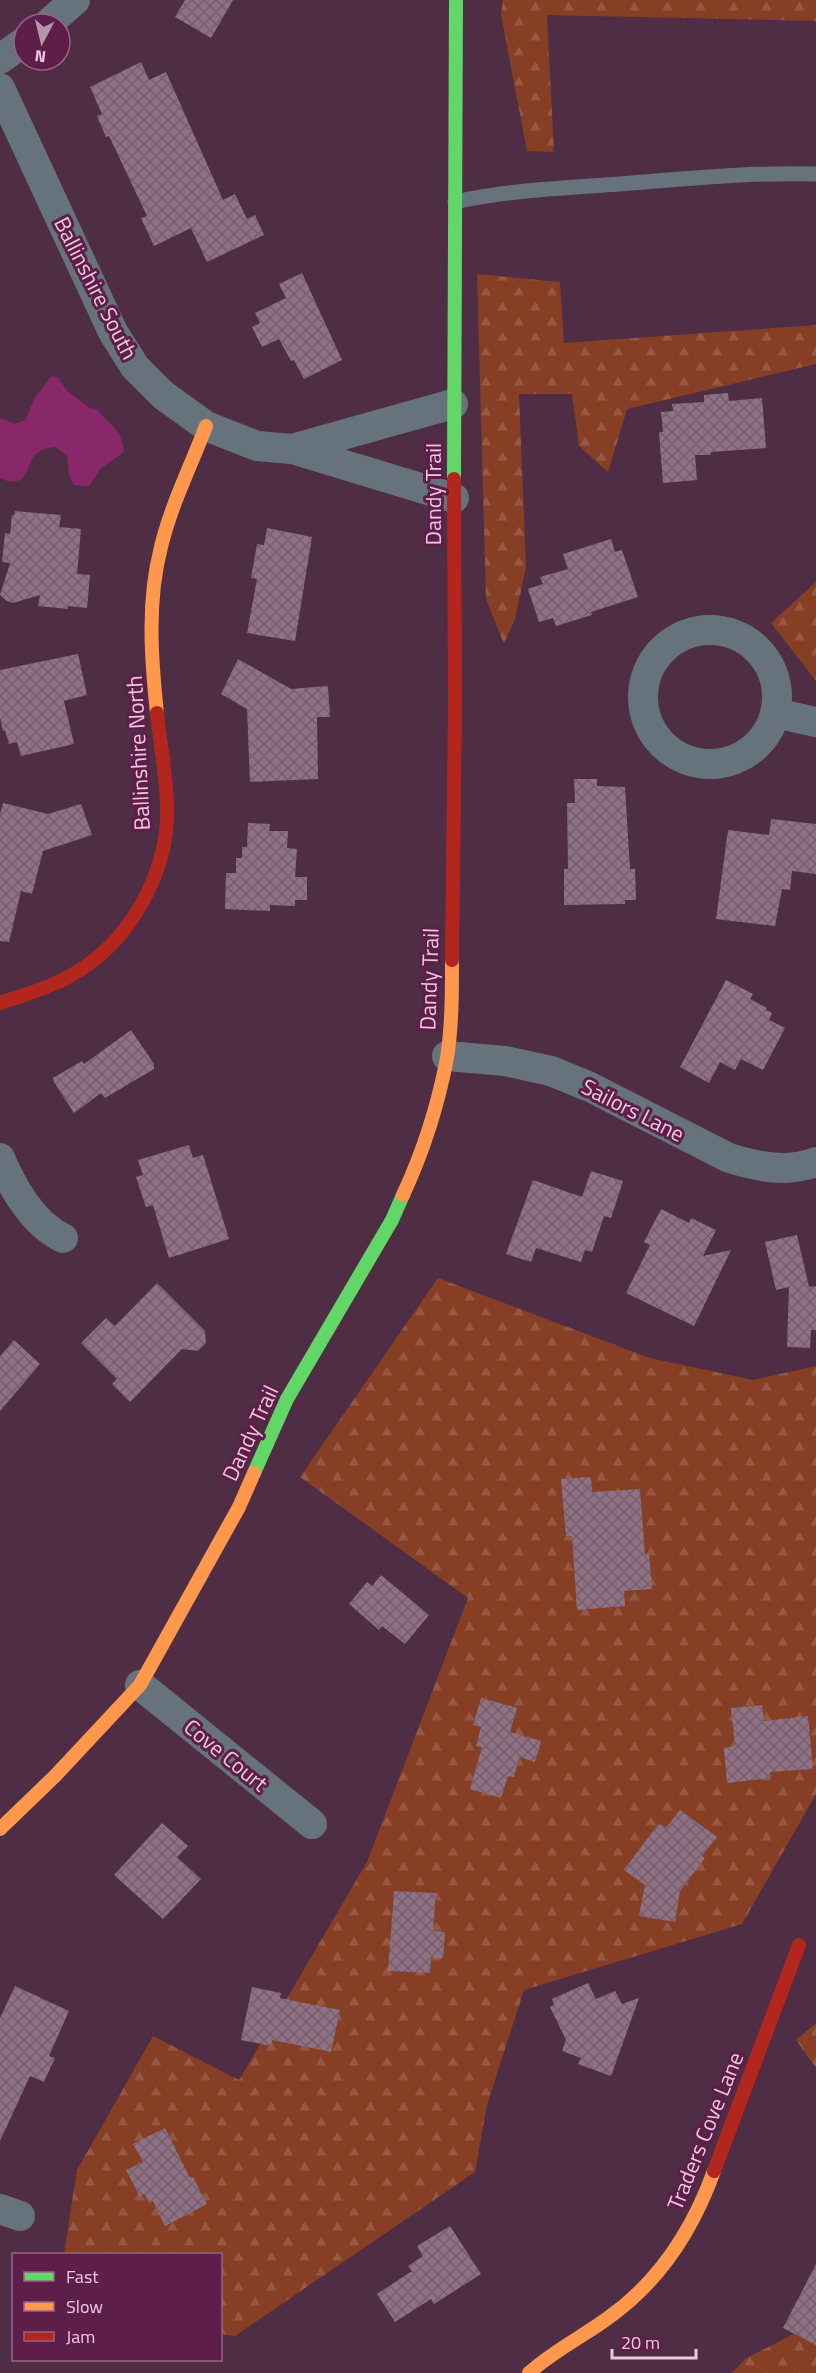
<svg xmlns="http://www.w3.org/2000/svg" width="816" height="2373" viewBox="0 0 816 2373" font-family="'Titillium Web',sans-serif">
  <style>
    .forest { fill: url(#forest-firs) }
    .water { fill: #88286a }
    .building { fill: url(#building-cross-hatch) }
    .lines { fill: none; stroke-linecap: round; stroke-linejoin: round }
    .lane { stroke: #66737c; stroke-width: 15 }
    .street { stroke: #66737c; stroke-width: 30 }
    .fast { stroke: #63d668; stroke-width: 14 }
    .slow { stroke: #ff974d; stroke-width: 14 }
    .jam { stroke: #b3261e; stroke-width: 14 }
    .labels { text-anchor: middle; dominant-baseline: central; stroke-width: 6; stroke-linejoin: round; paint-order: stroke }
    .street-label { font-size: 22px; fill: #efc8df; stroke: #5d1f49 }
  </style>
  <defs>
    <pattern id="forest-firs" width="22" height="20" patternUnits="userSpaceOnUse" patternTransform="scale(1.5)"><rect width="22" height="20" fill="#863e24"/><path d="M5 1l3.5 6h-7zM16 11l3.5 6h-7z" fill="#975843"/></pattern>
    <pattern id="building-cross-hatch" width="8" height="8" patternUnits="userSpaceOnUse" patternTransform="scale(1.5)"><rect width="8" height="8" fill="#8f7184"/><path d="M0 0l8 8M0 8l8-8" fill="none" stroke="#765e6d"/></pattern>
  </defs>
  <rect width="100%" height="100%" fill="#4f2d44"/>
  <!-- forest -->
  <path class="forest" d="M 503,0 L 816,0 L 816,21 L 547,15 L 554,152 L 527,151 L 501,15 Z
    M 477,274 L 560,282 L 564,343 L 816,325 L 816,364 L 627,409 L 608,472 L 579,446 L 572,394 L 519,394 L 526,567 L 515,619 L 504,644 L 486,599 Z
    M 816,582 L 816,681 L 771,623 Z
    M 438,1278 L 650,1358 L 753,1380 L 816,1366 L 816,1794 L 742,1924 L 524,1990 L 487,2105 L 475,2172 L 235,2336 L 221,2334 L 220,2254 L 64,2254 L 77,2170 L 153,2036 L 239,2080 L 367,1862 L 468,1598 L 300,1477 Z
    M 816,2023 L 816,2068 L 796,2040 Z
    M 816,2322 L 816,2373 L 732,2373 L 745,2359 Z"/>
  <!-- water -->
  <path class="water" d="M 51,376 L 58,377 L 67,391 L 90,408 L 97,409 C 110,427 122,427 124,452 L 100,469 L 89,486 L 74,485 L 69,475 L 67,456 L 56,447 C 28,449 35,462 21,480 L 10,482 L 0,478 L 0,418 L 15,424 L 25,420 L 35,398 Z"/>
  <!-- building -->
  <path class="building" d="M 185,0 L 233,0 L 211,38 L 175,17 Z
    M 141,62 L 149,80 L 166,72 L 223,200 L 235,194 L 247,219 L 255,215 L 264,235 L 207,262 L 191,228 L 154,246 L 141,218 L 147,216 L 109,136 L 106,137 L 97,116 L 102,114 L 90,87 Z
    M 302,273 L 342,360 L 304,379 L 294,360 L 291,361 L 279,339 L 262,347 L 252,327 L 260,323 L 255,313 L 286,298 L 279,284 Z
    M 728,393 L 729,401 L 762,398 L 766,448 L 711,452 L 711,455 L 695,455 L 697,480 L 663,483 L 659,432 L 663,432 L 661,412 L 673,411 L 672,404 L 704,402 L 704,395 Z
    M 15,511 L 61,515 L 59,527 L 81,529 L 77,574 L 90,575 L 87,608 L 68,606 L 68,609 L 38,606 L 40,595 L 13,603 L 7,601 L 0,595 L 10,563 L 2,562 L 5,533 L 10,534 L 12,515 L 14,516 Z
    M 267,528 L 312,537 L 295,641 L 247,633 L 257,579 L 251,578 L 257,544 L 264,545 Z
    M 611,539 L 615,552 L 622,550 L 638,597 L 591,612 L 592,615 L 556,626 L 553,618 L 539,622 L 528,589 L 543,584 L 540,577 L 568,569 L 563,554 Z
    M 78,654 L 87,695 L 64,701 L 74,744 L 21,756 L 17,742 L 9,744 L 5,730 L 3,731 L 0,718 L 0,670 Z
    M 238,659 L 291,689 L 328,686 L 330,717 L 317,717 L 318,779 L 250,782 L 247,709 L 221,694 Z
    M 574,779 L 597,779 L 597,786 L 625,787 L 630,869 L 635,869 L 636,900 L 625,900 L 625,904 L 564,905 L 564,869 L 568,869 L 567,803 L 575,803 Z
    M 3,803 L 48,814 L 81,804 L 92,835 L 43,851 L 32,894 L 21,891 L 9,942 L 0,941 L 0,815 Z
    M 771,819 L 816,824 L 816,874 L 792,871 L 790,890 L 782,889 L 775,926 L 716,919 L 728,830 L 769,835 Z
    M 248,823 L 270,824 L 269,831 L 288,831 L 287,848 L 297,849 L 295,877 L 307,877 L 307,900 L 295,900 L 295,906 L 270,905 L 270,911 L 225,909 L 226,873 L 236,873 L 236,858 L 242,858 L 242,847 L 247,847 Z
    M 726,980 L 753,994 L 750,999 L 767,1008 L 766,1010 L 772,1013 L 769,1020 L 785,1028 L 763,1070 L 741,1059 L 735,1070 L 720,1062 L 709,1083 L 680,1067 Z
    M 131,1030 L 154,1064 L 154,1069 L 105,1098 L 101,1093 L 74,1113 L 54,1082 L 53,1078 L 82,1061 L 84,1064 Z
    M 189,1145 L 193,1158 L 203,1155 L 229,1239 L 169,1258 L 153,1205 L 146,1207 L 136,1177 L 143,1175 L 138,1160 Z
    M 591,1171 L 623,1181 L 611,1218 L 604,1216 L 592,1252 L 585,1250 L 581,1262 L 536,1248 L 531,1262 L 506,1254 L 533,1180 L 582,1197 Z
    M 661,1209 L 689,1223 L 691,1218 L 716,1230 L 703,1256 L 731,1250 L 694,1326 L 626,1293 L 650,1245 L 644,1242 Z
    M 797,1235 L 809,1287 L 816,1286 L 816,1330 L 811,1330 L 810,1348 L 787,1347 L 789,1287 L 776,1290 L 765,1242 Z
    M 157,1283 L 205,1331 L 206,1343 L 198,1351 L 182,1349 L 130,1402 L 112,1384 L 117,1379 L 81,1343 L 106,1318 L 115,1326 Z
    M 14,1340 L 40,1364 L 0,1411 L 0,1356 Z
    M 591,1477 L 592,1492 L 640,1489 L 645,1555 L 649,1554 L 652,1589 L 624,1591 L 625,1606 L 577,1610 L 572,1536 L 566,1536 L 561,1479 Z
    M 381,1575 L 429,1615 L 405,1644 L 382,1626 L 379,1630 L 349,1604 L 367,1582 L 372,1586 Z
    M 481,1698 L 517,1708 L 510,1732 L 541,1741 L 535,1762 L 519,1757 L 514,1777 L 508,1776 L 501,1798 L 470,1789 L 482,1747 L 476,1746 L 481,1727 L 473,1725 Z
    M 762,1705 L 764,1721 L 808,1716 L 813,1769 L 770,1772 L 771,1778 L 727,1783 L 724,1748 L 735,1746 L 731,1708 Z
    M 680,1810 L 717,1837 L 702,1856 L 705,1858 L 680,1891 L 675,1922 L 639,1916 L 645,1885 L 624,1870 L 659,1823 L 666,1828 Z
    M 162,1823 L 188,1846 L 177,1857 L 201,1879 L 163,1919 L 114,1875 Z
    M 394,1891 L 436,1893 L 433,1931 L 445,1932 L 443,1958 L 431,1958 L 430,1973 L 388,1971 Z
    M 588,1983 L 596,1999 L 615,1991 L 622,2004 L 639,1998 L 611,2076 L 578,2064 L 581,2058 L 562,2051 L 566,2040 L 550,2007 L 554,2005 L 552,1999 Z
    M 15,1986 L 69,2011 L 49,2056 L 55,2058 L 44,2082 L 30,2076 L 0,2141 L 0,2018 Z
    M 252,1987 L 281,1993 L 280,1998 L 340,2010 L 331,2052 L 272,2040 L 271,2046 L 241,2040 Z
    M 165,2128 L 190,2178 L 193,2177 L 207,2204 L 165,2226 L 153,2201 L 149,2203 L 144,2194 L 140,2197 L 126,2170 L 143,2162 L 133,2144 Z
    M 450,2226 L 481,2274 L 434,2304 L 431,2299 L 395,2322 L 377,2294 L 412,2271 L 408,2266 L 423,2256 L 417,2246 Z
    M 816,2264 L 816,2345 L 783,2328 Z"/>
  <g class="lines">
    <!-- lane -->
    <path class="lane" d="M 455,202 C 508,190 565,188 619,184 C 685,179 750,172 816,174"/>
    <!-- street -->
    <path class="street" d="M 48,24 L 75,0
      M 0,59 L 24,42
      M 0,88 L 113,332 L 135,367 L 163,395 L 206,426 L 257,446 L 292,449 L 453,404
      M 292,449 L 454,498
      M643 697a67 67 0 1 1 134 0a67 67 0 1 1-134 0Z
      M 775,713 L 816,722
      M 447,1056 L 505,1061 L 551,1071 L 590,1087 L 729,1158 C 759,1167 786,1173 816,1162
      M 0,1158 C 12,1187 33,1224 63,1238
      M 140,1685 L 312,1824
      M 0,2209 L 20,2216"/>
    <!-- fast -->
    <path class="fast" d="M 454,479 L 456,0
      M 254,1473 L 287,1399 L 392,1220 L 403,1195"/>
    <!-- slow -->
    <path class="slow" d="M 157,713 C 151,657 147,601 161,547 C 171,505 191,466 206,426
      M 403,1195 C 423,1152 438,1105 447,1058 C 452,1026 452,992 452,960
      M 0,1829 L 55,1776 L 140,1685 L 239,1507 L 254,1473
      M 529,2373 C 553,2351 582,2337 608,2318 C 659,2282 693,2229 714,2171"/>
    <!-- jam -->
    <path class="jam" d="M 452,960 L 455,705 L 454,479
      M 0,1003 C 23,995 47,989 68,977 C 129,945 170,872 167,803 C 166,773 160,743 157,713
      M 714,2171 L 799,1945"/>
  </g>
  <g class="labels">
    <!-- street labels -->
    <g class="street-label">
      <text transform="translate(96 288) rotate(63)">Ballinshire South</text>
      <text transform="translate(433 494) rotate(-90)">Dandy Trail</text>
      <text transform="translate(138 753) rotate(-93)">Ballinshire North</text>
      <text transform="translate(429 979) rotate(-88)">Dandy Trail</text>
      <text transform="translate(633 1110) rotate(27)">Sailors Lane</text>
      <text transform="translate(250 1433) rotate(-65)">Dandy Trail</text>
      <text transform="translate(226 1755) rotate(39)">Cove Court</text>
      <text transform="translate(705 2131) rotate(-68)">Traders Cove Lane</text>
    </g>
  </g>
  <!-- legend -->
  <rect x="12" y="2253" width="210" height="108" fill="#5d1f49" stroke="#976385" stroke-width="1.5"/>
  <rect x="24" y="2272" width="30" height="9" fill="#63d668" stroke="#976385" stroke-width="1.5"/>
  <text x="66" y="2283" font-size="18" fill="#efc8df">Fast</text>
  <rect x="24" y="2302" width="30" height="9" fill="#ff974d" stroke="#976385" stroke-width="1.5"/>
  <text x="66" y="2313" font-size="18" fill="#efc8df">Slow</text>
  <rect x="24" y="2332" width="30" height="9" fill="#b3261e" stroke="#976385" stroke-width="1.5"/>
  <text x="66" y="2343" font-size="18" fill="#efc8df">Jam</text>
  <!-- north arrow -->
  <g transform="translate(42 42) rotate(187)"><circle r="28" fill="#5d1f49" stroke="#976385" stroke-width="1.5"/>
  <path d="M0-4.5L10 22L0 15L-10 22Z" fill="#b792a9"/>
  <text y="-9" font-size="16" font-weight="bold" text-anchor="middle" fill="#efc8df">N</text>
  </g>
  <!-- scale -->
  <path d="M612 2349v9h84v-9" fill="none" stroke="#efc8df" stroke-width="3"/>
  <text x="621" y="2349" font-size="18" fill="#efc8df" stroke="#5d1f49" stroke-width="4.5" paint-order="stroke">20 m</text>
</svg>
